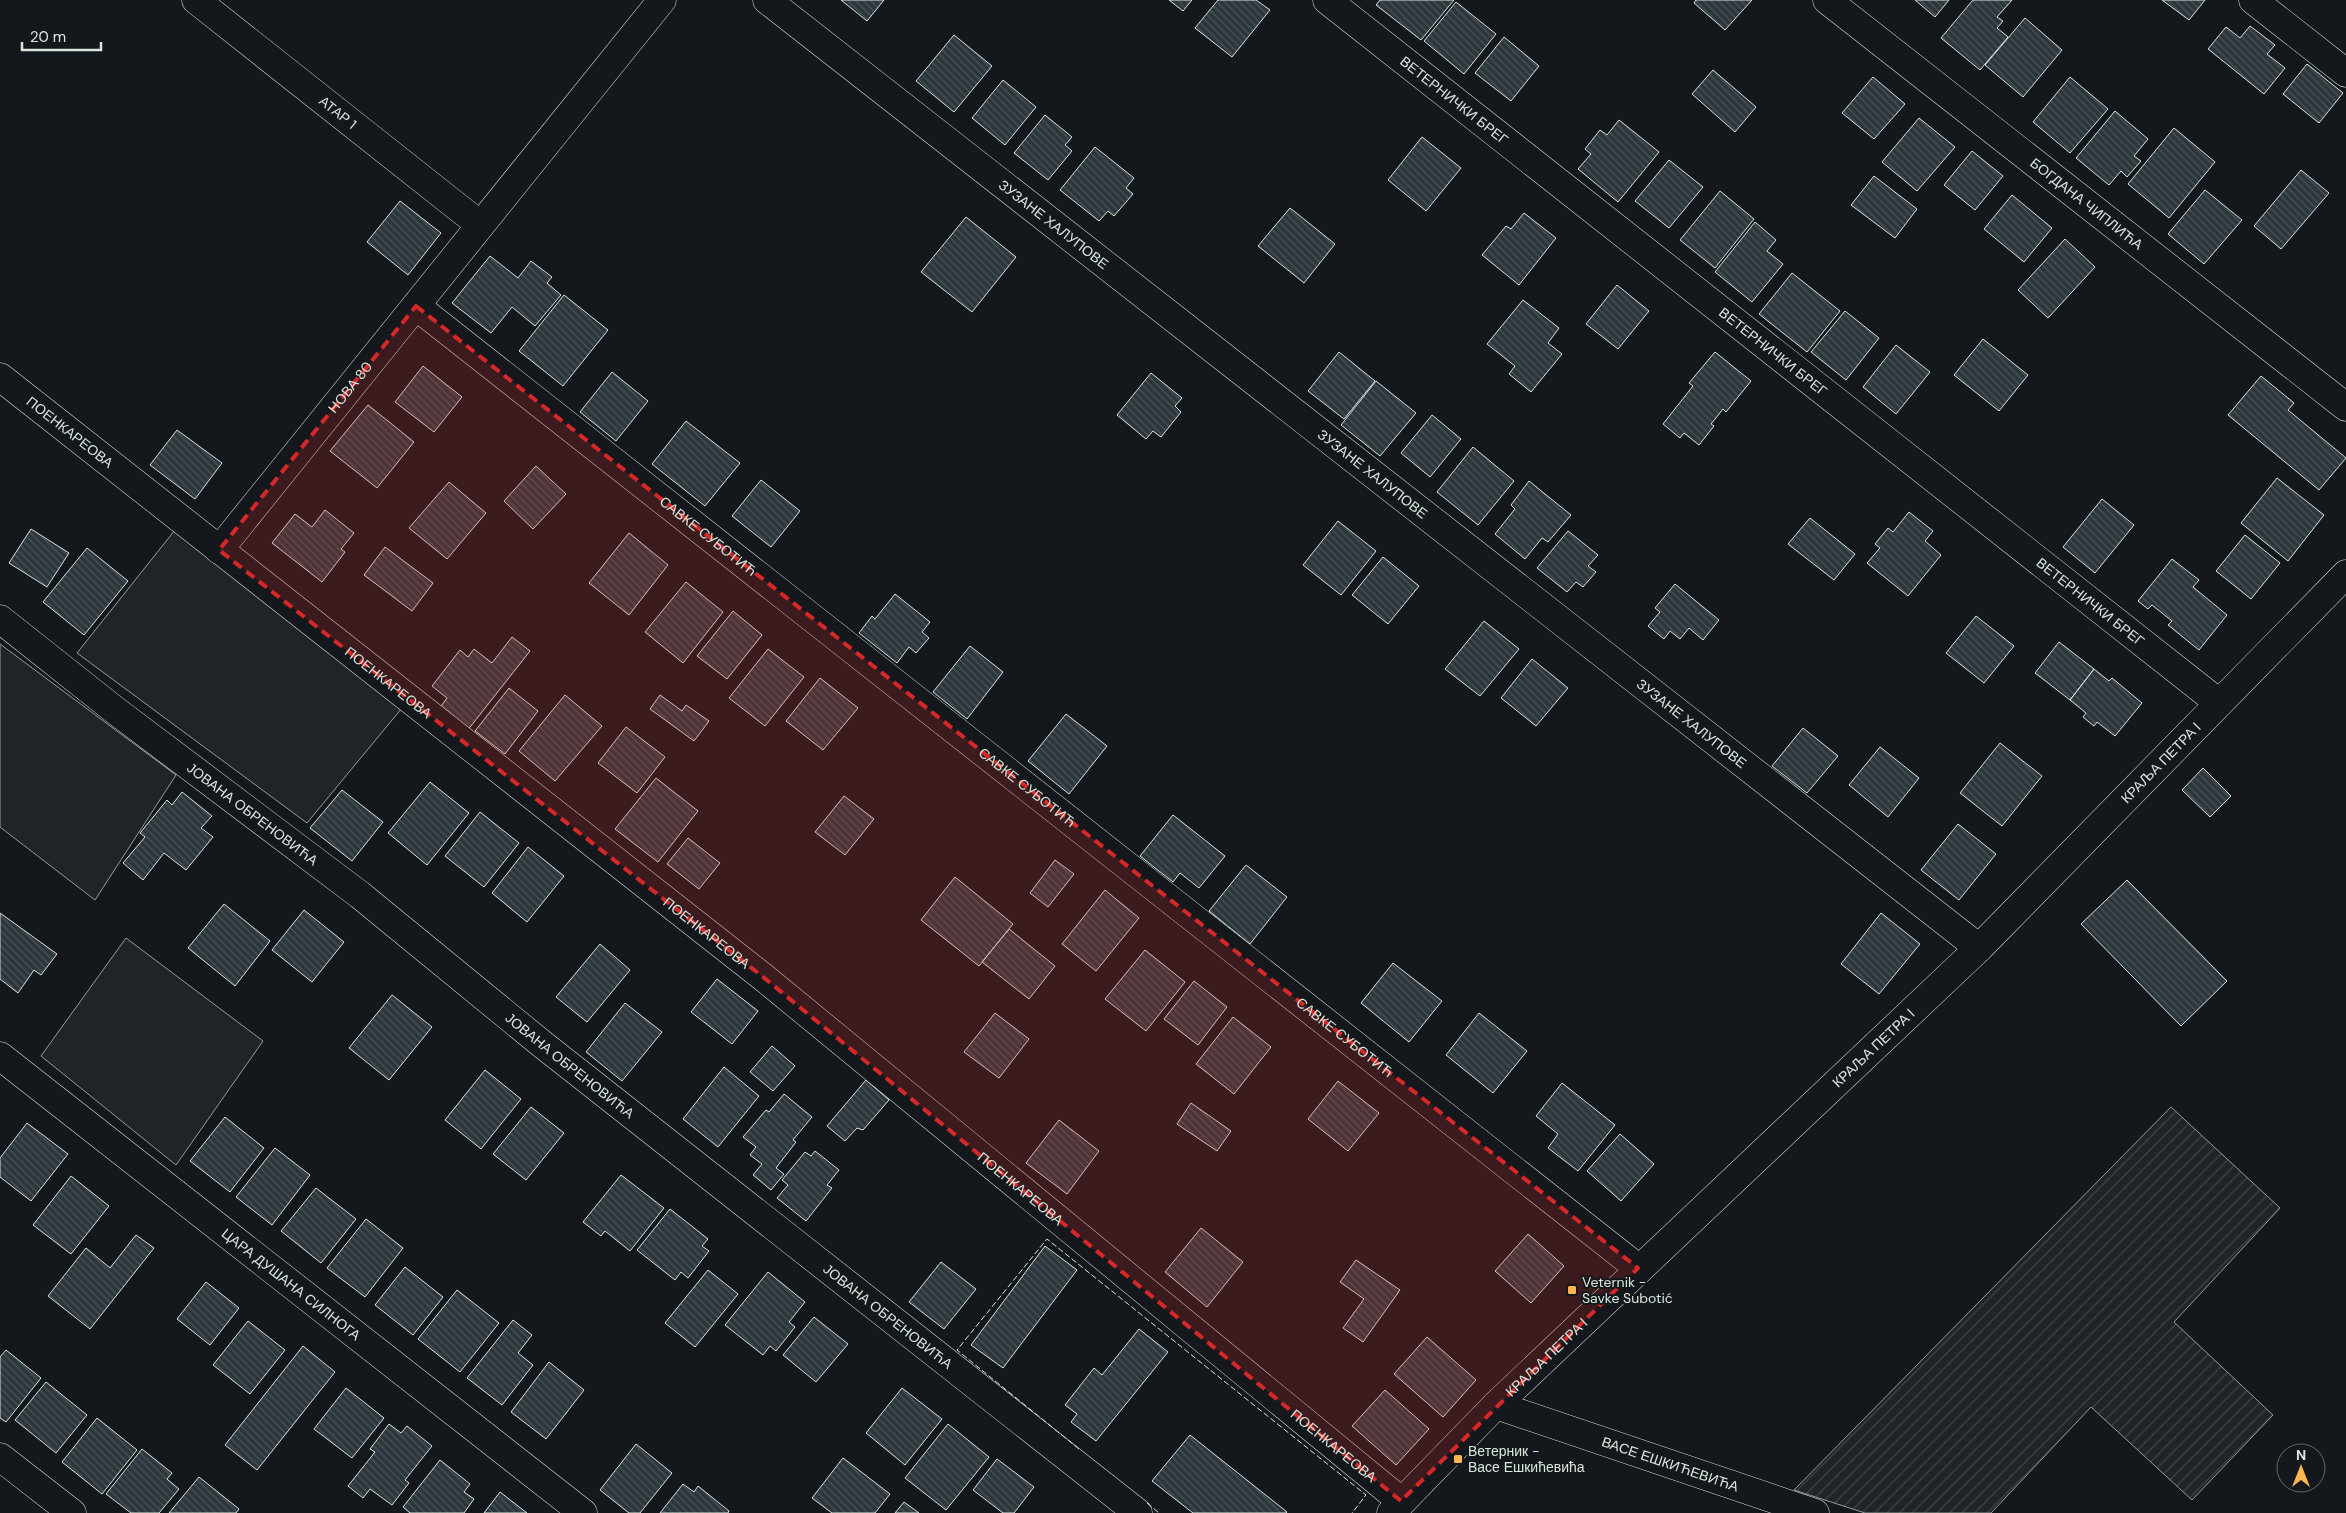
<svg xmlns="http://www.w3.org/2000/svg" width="2346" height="1513" viewBox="0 0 2346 1513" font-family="'DM Sans',sans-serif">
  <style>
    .green { fill: #202428; stroke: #939e99 }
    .garden { fill: url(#garden-furrows); stroke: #939e99 }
    .building { fill: url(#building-back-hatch); stroke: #d8e6dc }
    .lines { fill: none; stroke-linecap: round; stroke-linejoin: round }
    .minor-casing { stroke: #d8e6dc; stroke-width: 29 }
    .minor { stroke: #14181c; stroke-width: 28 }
    .fence { stroke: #d8e6dc; stroke-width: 1; stroke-dasharray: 6 2.5; stroke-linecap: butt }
    .marked { fill: #d62828; fill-opacity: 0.2; stroke: #d62828; stroke-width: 4; stroke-dasharray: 10 6; stroke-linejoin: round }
    .poi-dot { fill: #ffb74d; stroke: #14181c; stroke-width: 2 }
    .labels { text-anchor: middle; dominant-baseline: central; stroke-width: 4; stroke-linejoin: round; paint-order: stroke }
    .street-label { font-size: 14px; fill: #d8e6dc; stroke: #14181c }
    .poi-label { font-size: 14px; fill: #d8e6dc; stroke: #14181c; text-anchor: start }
  </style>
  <defs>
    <pattern id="garden-furrows" width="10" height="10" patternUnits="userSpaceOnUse" patternTransform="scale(1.25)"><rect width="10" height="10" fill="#202428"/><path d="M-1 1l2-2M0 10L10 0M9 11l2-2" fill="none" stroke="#404447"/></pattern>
    <pattern id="building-back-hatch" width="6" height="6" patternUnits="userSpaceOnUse" patternTransform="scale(1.25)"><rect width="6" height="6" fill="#2c363c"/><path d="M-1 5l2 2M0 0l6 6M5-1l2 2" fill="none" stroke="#4a5358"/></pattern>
  </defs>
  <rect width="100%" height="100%" fill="#14181c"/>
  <!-- green -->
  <path class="green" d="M 175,530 L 402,708 L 307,823 L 77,653 Z
    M 0,644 L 176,775 L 95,900 L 0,827 Z
    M 126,938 L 263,1041 L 176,1165 L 41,1056 Z"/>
  <!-- garden -->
  <path class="garden" d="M 2171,1107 L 2280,1208 L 2174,1322 L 2273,1415 L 2192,1500 L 2091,1407 L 1991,1513 L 1865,1513 L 1794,1490 Z"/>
  <!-- building -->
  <path class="building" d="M 841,0 L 884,0 L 867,21 Z
    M 1169,0 L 1192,0 L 1183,11 Z
    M 1218,0 L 1256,0 L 1270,10 L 1232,57 L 1195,28 Z
    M 1380,0 L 1454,0 L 1421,40 L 1376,5 Z
    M 1696,0 L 1752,0 L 1725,30 L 1694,3 Z
    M 1915,0 L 1949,0 L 1935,17 Z
    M 1973,0 L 2012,0 L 1997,17 L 2003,21 L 1997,28 L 2008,37 L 1980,70 L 1941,38 Z
    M 2162,0 L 2205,0 L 2189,20 Z
    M 1456,2 L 1496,34 L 1464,74 L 1424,41 Z
    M 2025,18 L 2062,50 L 2023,97 L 1985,65 Z
    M 2250,26 L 2275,45 L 2267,54 L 2285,68 L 2264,94 L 2208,49 L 2226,27 L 2240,38 Z
    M 954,35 L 992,66 L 954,112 L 916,81 Z
    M 1504,37 L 1539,66 L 1511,101 L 1475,73 Z
    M 2307,64 L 2343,93 L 2319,123 L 2283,94 Z
    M 1713,70 L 1756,107 L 1735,132 L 1692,94 Z
    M 1873,77 L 1905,104 L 1874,139 L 1842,113 Z
    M 2070,77 L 2108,109 L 2070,153 L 2033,122 Z
    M 1003,80 L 1036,107 L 1005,145 L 972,118 Z
    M 2115,111 L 2148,139 L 2134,156 L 2141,161 L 2127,177 L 2121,171 L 2109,185 L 2076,158 Z
    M 1045,115 L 1072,137 L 1065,145 L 1072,151 L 1048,180 L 1014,153 Z
    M 1919,118 L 1955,147 L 1917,191 L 1882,162 Z
    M 1619,120 L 1659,152 L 1618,202 L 1578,169 L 1591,154 L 1585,149 L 1600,130 L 1607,135 Z
    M 2174,128 L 2215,162 L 2169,218 L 2128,184 Z
    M 1422,137 L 1461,168 L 1426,211 L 1388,180 Z
    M 1095,147 L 1134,178 L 1126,188 L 1133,194 L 1114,216 L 1108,211 L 1099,221 L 1060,190 Z
    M 1972,151 L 2003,176 L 1975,210 L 1944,185 Z
    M 1669,160 L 1703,187 L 1669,228 L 1635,201 Z
    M 2301,170 L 2329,193 L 2281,249 L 2254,226 Z
    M 1874,176 L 1917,209 L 1895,238 L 1851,205 Z
    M 2205,190 L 2242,220 L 2204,264 L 2168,234 Z
    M 1720,191 L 1754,219 L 1715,268 L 1680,240 Z
    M 2012,195 L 2052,228 L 2024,262 L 1984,229 Z
    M 400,201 L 441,233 L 408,275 L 367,242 Z
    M 1290,208 L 1335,244 L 1304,283 L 1258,246 Z
    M 1524,213 L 1556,238 L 1519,285 L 1482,255 L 1506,226 L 1511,229 Z
    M 966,217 L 1016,257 L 972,312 L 921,272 Z
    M 1755,222 L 1776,240 L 1767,251 L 1783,264 L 1752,302 L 1715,272 Z
    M 2065,239 L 2095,267 L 2048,318 L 2018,290 Z
    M 490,256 L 518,278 L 531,261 L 552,277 L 547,283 L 561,295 L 535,326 L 512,307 L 491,333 L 452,303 Z
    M 1792,273 L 1840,311 L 1807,352 L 1759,314 Z
    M 1617,285 L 1649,311 L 1618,349 L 1586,324 Z
    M 564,295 L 608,330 L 563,386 L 519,351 Z
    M 1523,300 L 1559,328 L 1548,343 L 1562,354 L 1531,392 L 1509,374 L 1515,366 L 1487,344 Z
    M 1845,311 L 1879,338 L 1846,380 L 1811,352 Z
    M 1983,339 L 2028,375 L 1999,411 L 1954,375 Z
    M 1896,345 L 1930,372 L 1896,414 L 1863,387 Z
    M 1339,352 L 1375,381 L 1344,419 L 1308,391 Z
    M 1715,352 L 1751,381 L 1726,412 L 1723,409 L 1711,424 L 1714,426 L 1699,445 L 1684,433 L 1680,438 L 1663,424 L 1693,386 L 1689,383 Z
    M 423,366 L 462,397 L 434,432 L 395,402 Z
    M 612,372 L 648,401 L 616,441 L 580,412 Z
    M 1151,373 L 1182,398 L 1175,406 L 1181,412 L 1161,437 L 1153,431 L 1146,439 L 1117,415 Z
    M 2261,376 L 2294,403 L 2288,410 L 2346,458 L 2319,490 L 2228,415 Z
    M 1376,381 L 1416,413 L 1380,456 L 1341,425 Z
    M 368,405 L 414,442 L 377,488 L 330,451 Z
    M 1432,415 L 1461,439 L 1430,477 L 1401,453 Z
    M 686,421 L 740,463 L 705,506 L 652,464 Z
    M 177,430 L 222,463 L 195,499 L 150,465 Z
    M 1473,447 L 1514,481 L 1478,525 L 1437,492 Z
    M 536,466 L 566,494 L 533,529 L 504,501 Z
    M 2277,478 L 2324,515 L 2288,561 L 2241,523 Z
    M 761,480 L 800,511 L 771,547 L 732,516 Z
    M 1529,481 L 1571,515 L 1548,542 L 1542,538 L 1525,559 L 1495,534 L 1515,509 L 1511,505 Z
    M 449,482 L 486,513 L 447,559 L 409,528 Z
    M 2102,499 L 2134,525 L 2095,573 L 2063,547 Z
    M 325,510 L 354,533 L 341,549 L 345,552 L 322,582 L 272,543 L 295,514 L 312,527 Z
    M 1909,512 L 1933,531 L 1925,541 L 1941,555 L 1908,596 L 1867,563 L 1880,548 L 1875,544 L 1888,528 L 1893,532 Z
    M 1810,518 L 1855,554 L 1834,580 L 1788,544 Z
    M 1338,521 L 1376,551 L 1341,595 L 1303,565 Z
    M 31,529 L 69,553 L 47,587 L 9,563 Z
    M 1568,531 L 1598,555 L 1588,566 L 1596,572 L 1583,587 L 1576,582 L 1567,592 L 1537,568 Z
    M 629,533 L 668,565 L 629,615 L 589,583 Z
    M 2245,535 L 2280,563 L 2251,599 L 2216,571 Z
    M 385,547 L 433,583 L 412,611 L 364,575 Z
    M 87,548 L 128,581 L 84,635 L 43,602 Z
    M 1383,557 L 1419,586 L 1388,624 L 1352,595 Z
    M 2172,559 L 2199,580 L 2193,587 L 2227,615 L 2199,650 L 2168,625 L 2172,621 L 2152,605 L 2148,609 L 2138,601 Z
    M 686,582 L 723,612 L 683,663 L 645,632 Z
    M 1675,584 L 1719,620 L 1703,640 L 1689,628 L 1680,639 L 1670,631 L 1664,639 L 1648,626 L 1660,612 L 1655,608 Z
    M 895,594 L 930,622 L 922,632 L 929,638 L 916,653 L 909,647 L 897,663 L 859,633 L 872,616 L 875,619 Z
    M 733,611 L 762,635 L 727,679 L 697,656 Z
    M 1976,616 L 2014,646 L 1984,683 L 1946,653 Z
    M 1484,621 L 1519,649 L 1480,696 L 1445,669 Z
    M 512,637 L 530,651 L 467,731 L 439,709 L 447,698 L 432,686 L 460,650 L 468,657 L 474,649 L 492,663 Z
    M 2059,642 L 2094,669 L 2070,700 L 2035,673 Z
    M 970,646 L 1003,672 L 967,719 L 933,692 Z
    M 768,649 L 804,677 L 765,726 L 729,698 Z
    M 1532,659 L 1568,688 L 1536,726 L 1501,698 Z
    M 2094,669 L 2109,681 L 2112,678 L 2142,703 L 2115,736 L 2097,722 L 2094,726 L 2083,717 L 2086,713 L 2070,700 Z
    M 820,678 L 858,708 L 823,750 L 786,721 Z
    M 509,688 L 538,711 L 505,754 L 475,731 Z
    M 565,695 L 602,726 L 555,781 L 519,751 Z
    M 660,695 L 682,711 L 686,705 L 709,721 L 694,741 L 650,709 Z
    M 1066,714 L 1107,746 L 1069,794 L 1028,761 Z
    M 626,727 L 665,757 L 637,793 L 598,763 Z
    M 1803,728 L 1838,756 L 1807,793 L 1772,766 Z
    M 2000,743 L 2042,776 L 2002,826 L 1960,793 Z
    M 1880,747 L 1919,778 L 1888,817 L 1849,785 Z
    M 2203,768 L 2231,796 L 2210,817 L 2182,790 Z
    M 656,778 L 698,811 L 658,862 L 615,829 Z
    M 430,782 L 469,813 L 427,865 L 388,833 Z
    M 342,790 L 383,822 L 352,861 L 310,828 Z
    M 182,792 L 212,816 L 201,828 L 213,837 L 186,870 L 164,853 L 143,880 L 123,863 L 145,837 L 140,833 L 167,800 L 172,805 Z
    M 844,796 L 874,819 L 845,855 L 815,832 Z
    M 480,812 L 519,843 L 484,887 L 445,856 Z
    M 1173,815 L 1225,856 L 1199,888 L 1180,873 L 1173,882 L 1140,856 Z
    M 1958,824 L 1996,854 L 1959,900 L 1921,870 Z
    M 688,838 L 720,863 L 699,889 L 667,864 Z
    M 528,847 L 564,876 L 527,922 L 492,893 Z
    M 1055,860 L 1074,874 L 1048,907 L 1030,893 Z
    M 1246,865 L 1287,897 L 1250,944 L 1209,911 Z
    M 955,877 L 1013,924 L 979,966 L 921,920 Z
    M 2127,880 L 2227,981 L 2181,1026 L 2081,924 Z
    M 1105,890 L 1139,918 L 1096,971 L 1062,944 Z
    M 224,904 L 270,941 L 235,986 L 188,948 Z
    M 304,910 L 344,942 L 312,982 L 272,950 Z
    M 0,913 L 57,954 L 41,975 L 34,970 L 18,993 L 0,979 Z
    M 1881,913 L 1920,944 L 1879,994 L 1841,964 Z
    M 1009,929 L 1055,966 L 1029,999 L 982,962 Z
    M 600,944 L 630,970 L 587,1022 L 556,997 Z
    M 1145,950 L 1185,982 L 1146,1031 L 1105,999 Z
    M 1393,963 L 1442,1001 L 1409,1042 L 1361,1003 Z
    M 717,979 L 758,1011 L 732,1044 L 691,1012 Z
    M 1194,981 L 1227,1007 L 1198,1045 L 1164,1019 Z
    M 392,995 L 432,1027 L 389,1080 L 349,1048 Z
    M 625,1003 L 662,1032 L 622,1081 L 586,1052 Z
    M 995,1013 L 1029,1039 L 999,1078 L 964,1052 Z
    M 1479,1013 L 1527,1051 L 1493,1093 L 1446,1055 Z
    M 1233,1017 L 1271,1047 L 1234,1094 L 1196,1064 Z
    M 772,1046 L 795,1066 L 773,1091 L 750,1072 Z
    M 724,1067 L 759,1096 L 718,1147 L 683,1119 Z
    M 485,1070 L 521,1099 L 481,1149 L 445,1120 Z
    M 866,1080 L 889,1100 L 863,1130 L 857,1128 L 845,1141 L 827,1126 Z
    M 1338,1081 L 1379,1113 L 1348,1151 L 1308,1119 Z
    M 1562,1083 L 1615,1125 L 1578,1171 L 1548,1148 L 1558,1134 L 1536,1116 Z
    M 784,1094 L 812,1117 L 793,1140 L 796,1142 L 776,1168 L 784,1174 L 771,1190 L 753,1175 L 762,1164 L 750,1155 L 756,1147 L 743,1137 L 766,1110 L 769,1112 Z
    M 1191,1103 L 1231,1131 L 1217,1151 L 1177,1124 Z
    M 531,1107 L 564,1133 L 526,1180 L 493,1154 Z
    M 225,1117 L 264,1148 L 230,1192 L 190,1161 Z
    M 1059,1120 L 1099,1151 L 1067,1194 L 1026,1163 Z
    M 27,1123 L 68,1154 L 31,1201 L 0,1177 L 0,1158 Z
    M 1620,1134 L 1654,1164 L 1621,1201 L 1587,1171 Z
    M 275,1148 L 310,1175 L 272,1225 L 236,1197 Z
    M 815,1151 L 839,1170 L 827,1185 L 832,1188 L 806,1221 L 777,1198 L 788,1185 L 782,1180 L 805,1152 L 811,1156 Z
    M 621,1175 L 664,1208 L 630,1251 L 605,1231 L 601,1236 L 583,1222 Z
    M 71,1176 L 109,1206 L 71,1254 L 33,1225 Z
    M 316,1188 L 356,1219 L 321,1263 L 281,1231 Z
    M 670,1209 L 708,1239 L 702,1246 L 709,1251 L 688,1278 L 681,1272 L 675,1280 L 637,1250 Z
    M 366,1219 L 403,1248 L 365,1297 L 327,1268 Z
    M 1201,1228 L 1243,1262 L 1207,1307 L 1165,1272 Z
    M 1528,1234 L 1564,1266 L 1531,1303 L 1495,1271 Z
    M 136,1235 L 154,1248 L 90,1329 L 48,1296 L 86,1248 L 110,1268 Z
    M 1045,1246 L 1077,1270 L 1003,1368 L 971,1345 Z
    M 1356,1260 L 1400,1290 L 1363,1342 L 1343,1328 L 1364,1299 L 1340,1282 Z
    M 941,1262 L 976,1289 L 944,1329 L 909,1302 Z
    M 405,1267 L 443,1297 L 413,1335 L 375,1305 Z
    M 708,1270 L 738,1294 L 695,1347 L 665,1323 Z
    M 768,1272 L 805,1302 L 789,1322 L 795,1327 L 776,1351 L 770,1346 L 763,1355 L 725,1325 Z
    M 206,1282 L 239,1308 L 210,1345 L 177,1319 Z
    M 457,1290 L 499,1323 L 460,1372 L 418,1339 Z
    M 814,1317 L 848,1344 L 816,1382 L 783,1355 Z
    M 513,1320 L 532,1335 L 518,1353 L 533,1365 L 502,1405 L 467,1378 Z
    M 248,1321 L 285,1350 L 250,1394 L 213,1365 Z
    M 1139,1329 L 1168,1352 L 1096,1441 L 1071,1422 L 1077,1414 L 1065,1405 L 1094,1368 L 1102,1375 Z
    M 1427,1337 L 1476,1380 L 1443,1417 L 1394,1374 Z
    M 303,1346 L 335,1372 L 257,1470 L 225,1445 Z
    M 6,1350 L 41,1378 L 6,1422 L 0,1418 L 0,1357 Z
    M 549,1362 L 584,1390 L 546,1439 L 511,1412 Z
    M 46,1382 L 87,1415 L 56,1453 L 15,1420 Z
    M 346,1388 L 384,1418 L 352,1458 L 314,1429 Z
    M 902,1388 L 942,1419 L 905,1465 L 866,1433 Z
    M 1385,1390 L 1429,1429 L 1396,1465 L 1352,1426 Z
    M 97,1418 L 137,1450 L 102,1494 L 62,1462 Z
    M 389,1424 L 401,1433 L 407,1426 L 432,1446 L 405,1480 L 409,1483 L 392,1505 L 370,1489 L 363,1498 L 348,1486 L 375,1452 L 370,1449 Z
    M 948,1424 L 989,1457 L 946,1510 L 905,1478 Z
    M 1190,1435 L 1287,1512 L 1286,1513 L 1193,1513 L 1152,1481 Z
    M 636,1444 L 672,1473 L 640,1513 L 629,1513 L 600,1490 Z
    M 142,1449 L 172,1473 L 167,1479 L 179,1489 L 159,1513 L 131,1513 L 106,1494 Z
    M 843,1458 L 890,1494 L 875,1513 L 832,1513 L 812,1498 Z
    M 997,1459 L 1034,1487 L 1014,1513 L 1003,1513 L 973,1490 Z
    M 440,1460 L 470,1484 L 464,1492 L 474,1499 L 464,1513 L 410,1513 L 403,1507 Z
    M 199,1477 L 239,1509 L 236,1513 L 169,1513 Z
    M 683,1484 L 694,1492 L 698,1486 L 729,1511 L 728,1513 L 660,1513 Z
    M 500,1492 L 527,1513 L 484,1513 Z
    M 904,1502 L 919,1513 L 895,1513 Z"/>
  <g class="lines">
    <!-- minor casing -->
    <g class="minor-casing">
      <g id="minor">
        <path id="s1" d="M 196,0 L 479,224"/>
        <path id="s2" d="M 767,0 L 1979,948"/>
        <path id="s3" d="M 1327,0 L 2219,703"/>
        <path id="s4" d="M 1827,0 L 2346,407"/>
        <path d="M 2253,0 L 2346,73"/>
        <path id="s5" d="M 416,306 L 1638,1268"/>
        <path id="s6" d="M 0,377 L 763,977 L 1401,1501"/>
        <path id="s7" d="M 219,550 L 662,0"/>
        <path id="s8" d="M 0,619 L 116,711 L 360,895 L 542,1044 L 1138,1513"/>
        <path id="s9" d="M 0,1056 L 583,1513"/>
        <path id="s10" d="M 1496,1405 L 1815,1513"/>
        <path d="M 0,1457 L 72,1513"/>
        <path id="s11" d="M 1391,1513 L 1496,1405 L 1979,948 L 2346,574"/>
      </g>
    </g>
    <!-- minor -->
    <use href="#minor" class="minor"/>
    <!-- fence -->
    <path class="fence" d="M 1079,1449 L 957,1350 L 1047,1239 L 1366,1495 L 1352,1513
      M 1147,1503 L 1159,1513"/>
  </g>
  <!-- marked area -->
  <path class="marked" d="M 416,306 L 1638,1268 L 1401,1501 L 763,977 L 219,550 Z"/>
  <!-- markers -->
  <g class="poi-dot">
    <rect x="1567" y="1285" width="10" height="10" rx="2.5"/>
    <rect x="1453" y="1454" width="10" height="10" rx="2.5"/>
  </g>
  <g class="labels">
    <!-- street labels -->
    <g class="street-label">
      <text stroke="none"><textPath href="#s3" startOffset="162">ВЕТЕРНИЧКИ БРЕГ</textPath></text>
      <text stroke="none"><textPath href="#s1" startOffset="181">АТАР 1</textPath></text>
      <text stroke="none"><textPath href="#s4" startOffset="330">БОГДАНА ЧИПЛИЋА</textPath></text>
      <text stroke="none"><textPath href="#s2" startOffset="364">ЗУЗАНЕ ХАЛУПОВЕ</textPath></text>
      <text stroke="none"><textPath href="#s3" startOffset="568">ВЕТЕРНИЧКИ БРЕГ</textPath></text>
      <text stroke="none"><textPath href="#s7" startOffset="209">НОВА 80</textPath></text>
      <text stroke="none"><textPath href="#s6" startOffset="89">ПОЕНКАРЕОВА</textPath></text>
      <text stroke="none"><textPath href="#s2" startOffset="769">ЗУЗАНЕ ХАЛУПОВЕ</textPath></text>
      <text stroke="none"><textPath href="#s5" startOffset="372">САВКЕ СУБОТИЋ</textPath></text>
      <text stroke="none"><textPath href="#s3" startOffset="972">ВЕТЕРНИЧКИ БРЕГ</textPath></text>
      <text stroke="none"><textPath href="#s6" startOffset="494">ПОЕНКАРЕОВА</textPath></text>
      <text stroke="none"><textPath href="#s2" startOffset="1174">ЗУЗАНЕ ХАЛУПОВЕ</textPath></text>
      <text stroke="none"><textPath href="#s11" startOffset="1075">КРАЉА ПЕТРА I</textPath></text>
      <text stroke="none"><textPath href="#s5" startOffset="778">САВКЕ СУБОТИЋ</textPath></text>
      <text stroke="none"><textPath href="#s8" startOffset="319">ЈОВАНА ОБРЕНОВИЋА</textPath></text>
      <text stroke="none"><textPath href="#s6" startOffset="899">ПОЕНКАРЕОВА</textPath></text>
      <text stroke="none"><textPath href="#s5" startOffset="1182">САВКЕ СУБОТИЋ</textPath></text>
      <text stroke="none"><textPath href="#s11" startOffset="670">КРАЉА ПЕТРА I</textPath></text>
      <text stroke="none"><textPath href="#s8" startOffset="724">ЈОВАНА ОБРЕНОВИЋА</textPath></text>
      <text stroke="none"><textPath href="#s6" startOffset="1304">ПОЕНКАРЕОВА</textPath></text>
      <text stroke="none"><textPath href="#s9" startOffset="370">ЦАРА ДУШАНА СИЛНОГА</textPath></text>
      <text stroke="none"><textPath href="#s8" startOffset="1129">ЈОВАНА ОБРЕНОВИЋА</textPath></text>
      <text stroke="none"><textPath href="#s11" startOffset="220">КРАЉА ПЕТРА I</textPath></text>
      <text stroke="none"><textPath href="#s6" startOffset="1709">ПОЕНКАРЕОВА</textPath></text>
      <text stroke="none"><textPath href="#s10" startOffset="184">ВАСЕ ЕШКИЋЕВИЋА</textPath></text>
    </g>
    <!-- poi labels -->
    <g class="poi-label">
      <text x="1582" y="1282">Veternik -<tspan x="1582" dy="16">Savke Subotić</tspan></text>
      <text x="1468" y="1451">Ветерник -<tspan x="1468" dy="16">Васе Ешкићевића</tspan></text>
    </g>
  </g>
  <!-- north arrow -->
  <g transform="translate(2301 1468)"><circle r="24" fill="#14181c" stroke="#626a69"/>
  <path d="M0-4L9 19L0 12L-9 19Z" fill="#ffb74d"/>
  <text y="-8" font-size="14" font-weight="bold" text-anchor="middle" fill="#d8e6dc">N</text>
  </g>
  <!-- scale -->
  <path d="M22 42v8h79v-8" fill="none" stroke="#d8e6dc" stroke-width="2.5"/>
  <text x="30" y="42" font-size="15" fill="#d8e6dc" stroke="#14181c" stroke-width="4" paint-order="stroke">20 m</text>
</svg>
